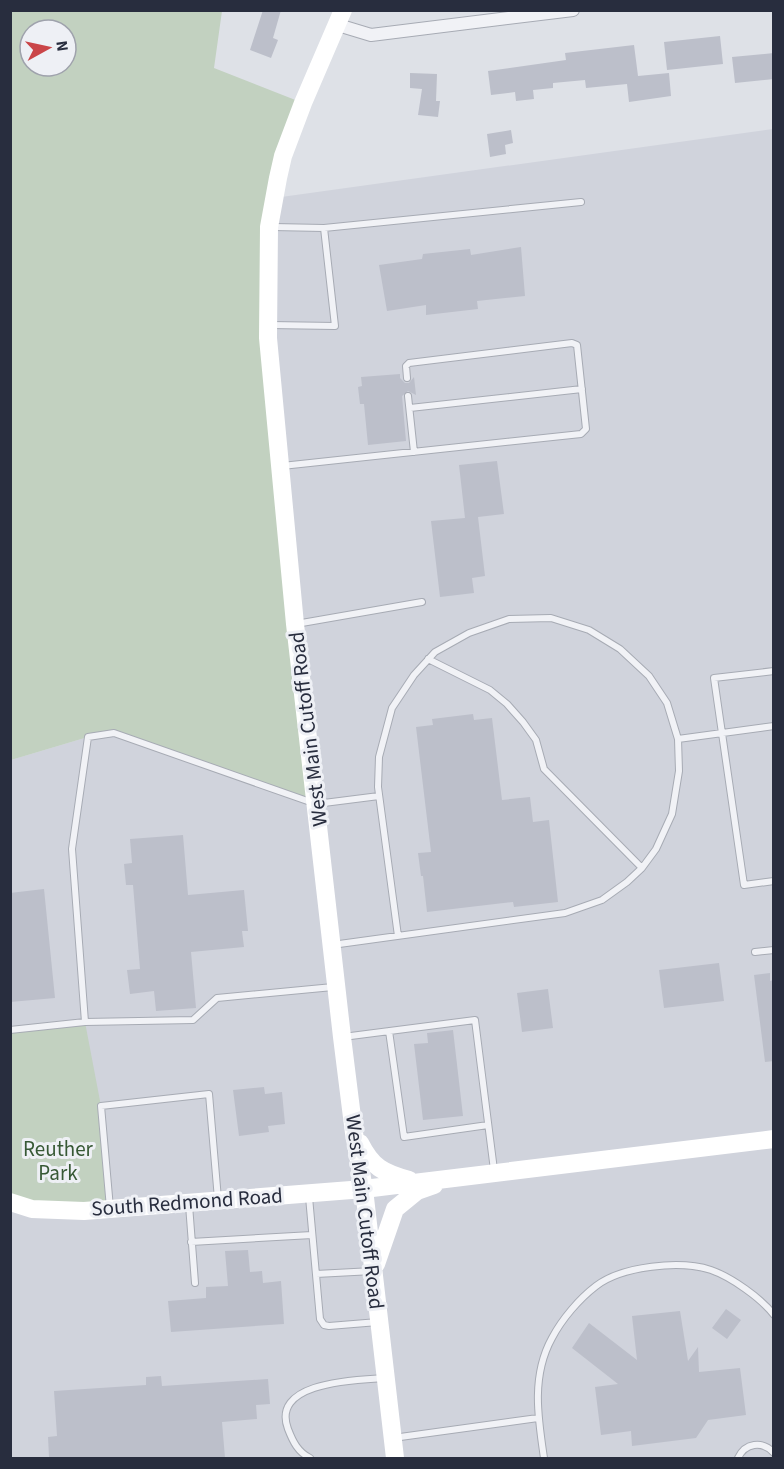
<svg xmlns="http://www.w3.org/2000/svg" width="784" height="1469" viewBox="0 0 784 1469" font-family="'Source Sans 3',sans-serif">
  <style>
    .built { fill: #d0d3dc }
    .green { fill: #c2d1c0; fill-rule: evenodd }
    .building { fill: #bcbfca }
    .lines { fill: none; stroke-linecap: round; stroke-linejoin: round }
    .lane-casing { stroke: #a7abb4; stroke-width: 8 }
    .street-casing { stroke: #a7abb4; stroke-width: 14 }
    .lane { stroke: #f1f2f6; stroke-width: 6 }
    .street { stroke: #f1f2f6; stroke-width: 12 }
    .secondary { stroke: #fff; stroke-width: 18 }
    .labels { text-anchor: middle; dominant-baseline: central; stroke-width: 6; stroke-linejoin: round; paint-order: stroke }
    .street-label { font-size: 21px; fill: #282d3e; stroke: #eef0f5 }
    .park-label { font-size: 21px; fill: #375935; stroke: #eef0f5 }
  </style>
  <rect width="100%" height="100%" fill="#dee1e7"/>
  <!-- built -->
  <path class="built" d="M 773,129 L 773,1458 L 11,1458 L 11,760 L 88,737 L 268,338 L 274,198 Z"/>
  <!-- green -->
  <path class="green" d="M 11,11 L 222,11 L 214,68 L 303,103 L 268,262 L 316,804 L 114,733 L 88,737 L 11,760 ZM 30,30 L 66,30 L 66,66 L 30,66 Z
    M 85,1022 L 101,1106 L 111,1209 L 11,1202 L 11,1030 Z"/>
  <!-- building -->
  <path class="building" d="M 263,10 L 281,10 L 273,38 L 278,40 L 271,58 L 250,50 Z
    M 720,36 L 723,64 L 667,70 L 664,42 Z
    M 634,45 L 638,76 L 669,73 L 671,96 L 629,102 L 627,84 L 586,88 L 585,80 L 553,83 L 553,88 L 533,90 L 534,99 L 516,101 L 515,92 L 491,95 L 488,71 L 566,60 L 565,53 Z
    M 774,53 L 774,79 L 735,83 L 732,57 Z
    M 410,73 L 437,74 L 436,101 L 440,101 L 438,117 L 418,115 L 422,89 L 410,88 Z
    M 511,130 L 513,143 L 505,145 L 506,154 L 490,157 L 487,134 Z
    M 521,247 L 525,296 L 477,301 L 478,309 L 426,315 L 426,305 L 387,311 L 379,265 L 422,259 L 423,254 L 470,249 L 471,255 Z
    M 400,374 L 400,378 L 405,383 L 409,383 L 414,377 L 416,395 L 408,391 L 402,396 L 406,441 L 368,445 L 364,404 L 360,404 L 358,387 L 362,386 L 361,377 Z
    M 497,461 L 504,514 L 478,517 L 485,576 L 472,578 L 474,593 L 440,597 L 431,521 L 465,518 L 459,465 Z
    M 473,714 L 474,720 L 492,718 L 502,800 L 530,797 L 533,822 L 549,820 L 558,902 L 514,907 L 513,902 L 427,912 L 423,876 L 421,876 L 418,853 L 431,852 L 416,727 L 433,725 L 432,719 Z
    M 183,835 L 188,895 L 244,890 L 248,931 L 242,931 L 244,947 L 191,952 L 196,1008 L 156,1011 L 154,991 L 130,994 L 127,970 L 140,969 L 133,885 L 126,885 L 124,864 L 132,863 L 130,839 Z
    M 44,889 L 55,998 L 10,1002 L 10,893 Z
    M 719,963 L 724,1001 L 664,1008 L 659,970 Z
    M 770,973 L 770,981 L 774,980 L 774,1061 L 765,1062 L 754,975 Z
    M 548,989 L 553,1028 L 522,1032 L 517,993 Z
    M 453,1030 L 463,1116 L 423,1120 L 414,1044 L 428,1043 L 427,1033 Z
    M 264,1087 L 265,1094 L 282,1092 L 285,1124 L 268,1126 L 269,1132 L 239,1136 L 233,1090 Z
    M 248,1250 L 250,1272 L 262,1271 L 263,1283 L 281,1281 L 284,1324 L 171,1332 L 168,1301 L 206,1298 L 206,1287 L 228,1286 L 225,1251 Z
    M 726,1309 L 741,1320 L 727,1339 L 712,1328 Z
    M 680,1311 L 688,1361 L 698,1347 L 699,1372 L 740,1368 L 746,1415 L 708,1420 L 696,1438 L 632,1446 L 631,1431 L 601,1435 L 595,1387 L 618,1384 L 572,1348 L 589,1323 L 637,1360 L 632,1316 Z
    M 161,1376 L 162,1386 L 268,1379 L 270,1404 L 256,1405 L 257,1419 L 222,1422 L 225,1458 L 49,1457 L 48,1437 L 57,1436 L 54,1391 L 146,1385 L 146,1377 Z"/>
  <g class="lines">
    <!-- lane casing -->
    <g class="lane-casing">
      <path id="lane" d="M 273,227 L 324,228 L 581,202
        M 270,325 L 335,326 L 324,228
        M 408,396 L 414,452
        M 410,408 L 582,389
        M 282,466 L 581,434 L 586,429 L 577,345 L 572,343 L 409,363 L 406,366 L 407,378
        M 296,624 L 422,602
        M 428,659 L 490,690 L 507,704 L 523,722 L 536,740 L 544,769 L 642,868
        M 774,671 L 714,678 L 744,885 L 774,881
        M 678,739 L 774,726
        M 332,945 L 565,913 L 602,900 L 627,882 L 642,868 L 656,849 L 672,814 L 679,771 L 678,739 L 667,703 L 649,676 L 620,649 L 589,630 L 551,618 L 509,619 L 469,633 L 435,652 L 414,675 L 392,708 L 379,757 L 378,787 L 398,936
        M 755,952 L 774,950
        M 333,987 L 217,998 L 193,1020 L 85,1022 L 72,849 L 88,737 L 114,733 L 316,804 L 379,796
        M 10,1030 L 85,1022
        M 389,1031 L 404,1137 L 488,1125
        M 343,1037 L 475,1020 L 494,1170
        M 309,1197 L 320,1319 L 324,1325 L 329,1326 L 378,1322
        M 189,1205 L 195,1283
        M 110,1208 L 101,1106 L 209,1094 L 218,1199
        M 191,1242 L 312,1235
        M 316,1274 L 373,1271
        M 393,1438 L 538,1418
        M 310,1458 C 298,1452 293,1442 288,1429 C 270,1381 358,1380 385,1378
        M 544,1458 C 538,1418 531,1376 552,1338 C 562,1319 579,1299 596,1286 C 622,1266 680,1260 711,1270 C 731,1277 761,1298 774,1315
        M 738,1458 C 745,1443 762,1440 774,1453"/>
    </g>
    <!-- street casing -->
    <g class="street-casing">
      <path id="street" d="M 338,25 L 371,35 L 573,10"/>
    </g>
    <!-- lane -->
    <use href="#lane" class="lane"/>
    <!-- street -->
    <use href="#street" class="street"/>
    <!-- secondary -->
    <path class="secondary" d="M 343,10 L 303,103 L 283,156 L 278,178 L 269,227 L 268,338 L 295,624 L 342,1037 L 354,1133 L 364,1189 L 395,1458
      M 360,1143 C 372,1167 383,1173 409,1180
      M 10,1202 L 32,1209 L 84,1211 L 364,1189 L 774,1139
      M 376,1264 L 395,1209 L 417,1191 L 434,1185"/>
  </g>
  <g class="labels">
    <!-- street labels -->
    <g class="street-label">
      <text transform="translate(308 729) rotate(-97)">West Main Cutoff Road</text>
      <text transform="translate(187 1202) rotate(-4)">South Redmond Road</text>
      <text transform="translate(365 1212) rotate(83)">West Main Cutoff Road</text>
    </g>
    <!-- park labels -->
    <g class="park-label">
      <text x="58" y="1149">Reuther<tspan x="58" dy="24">Park</tspan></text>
    </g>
  </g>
  <!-- border -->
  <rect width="784" height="1469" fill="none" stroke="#282d3e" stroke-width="24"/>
  <!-- north arrow -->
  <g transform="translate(48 48) rotate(82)"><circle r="28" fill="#eef0f5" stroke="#9fa2ac" stroke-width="1.5"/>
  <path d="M0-4.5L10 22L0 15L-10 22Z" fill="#ca4548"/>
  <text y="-9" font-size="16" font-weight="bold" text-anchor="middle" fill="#282d3e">N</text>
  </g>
</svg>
